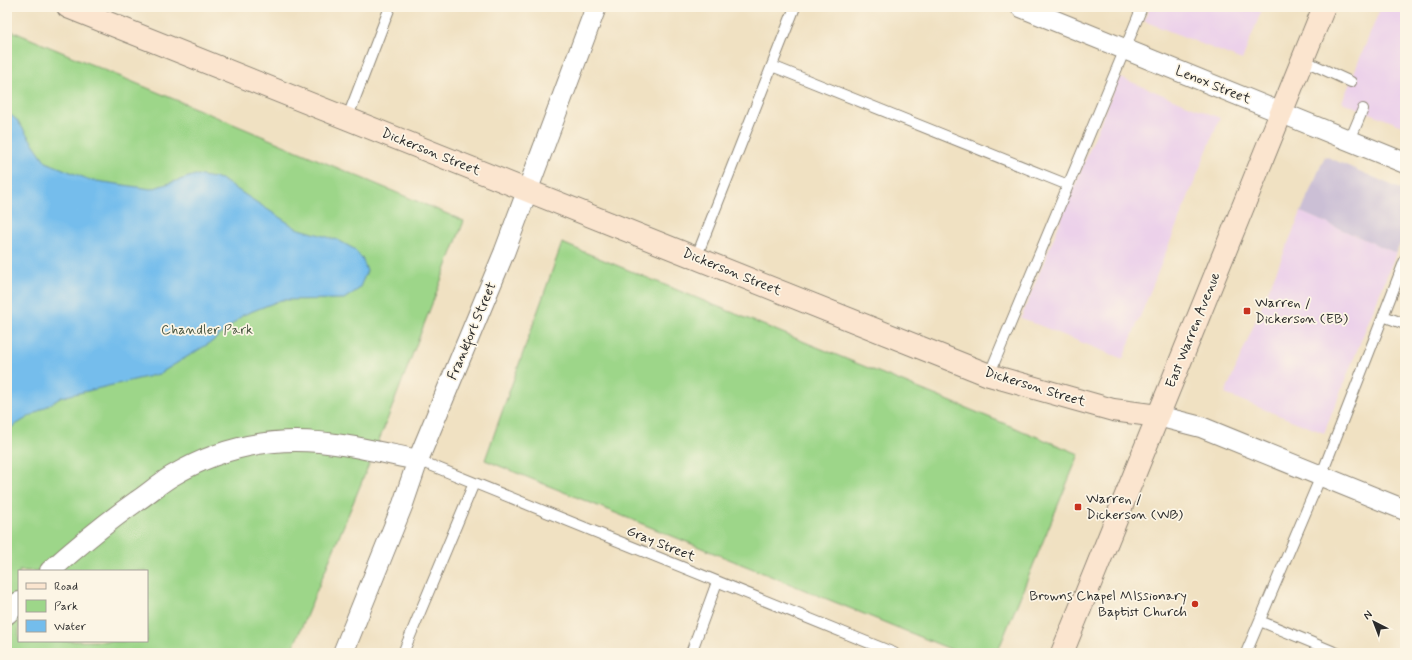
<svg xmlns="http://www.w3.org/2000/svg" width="1412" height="660" viewBox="0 0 1412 660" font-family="Mynerve,sans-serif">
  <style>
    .built { fill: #ecd1ea }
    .industrial { fill: #cbbfd5 }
    .green { fill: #9dd689; stroke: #64805a; fill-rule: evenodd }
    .water { fill: #74bdec; stroke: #50748c }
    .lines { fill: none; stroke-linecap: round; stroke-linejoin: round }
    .lane-casing { stroke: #8e8676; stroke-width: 12 }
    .street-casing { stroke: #8e8676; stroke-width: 22 }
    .secondary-casing { stroke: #8e8676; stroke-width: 24 }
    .lane { stroke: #fff; stroke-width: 10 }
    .street { stroke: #fff; stroke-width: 20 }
    .secondary { stroke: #fbe5cf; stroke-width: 22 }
    .poi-dot { fill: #c8321e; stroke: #fcf5e5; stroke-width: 1.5 }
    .labels { text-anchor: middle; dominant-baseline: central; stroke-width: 3.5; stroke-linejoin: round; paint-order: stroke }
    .street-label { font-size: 14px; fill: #2b2b2b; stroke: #fcf5e5 }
    .poi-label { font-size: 14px; fill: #2b2b2b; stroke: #fcf5e5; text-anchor: start }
    .park-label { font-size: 14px; fill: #485642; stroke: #fcf5e5 }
  </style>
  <rect width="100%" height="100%" fill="#fcf5e5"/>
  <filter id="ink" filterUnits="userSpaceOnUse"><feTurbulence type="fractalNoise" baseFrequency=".025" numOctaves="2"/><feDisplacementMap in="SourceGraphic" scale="8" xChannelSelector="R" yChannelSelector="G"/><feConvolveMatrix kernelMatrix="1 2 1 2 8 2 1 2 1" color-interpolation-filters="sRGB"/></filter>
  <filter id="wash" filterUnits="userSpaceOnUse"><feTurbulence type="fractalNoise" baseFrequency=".012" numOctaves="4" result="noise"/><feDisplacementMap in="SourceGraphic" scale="16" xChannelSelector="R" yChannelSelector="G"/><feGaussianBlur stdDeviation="0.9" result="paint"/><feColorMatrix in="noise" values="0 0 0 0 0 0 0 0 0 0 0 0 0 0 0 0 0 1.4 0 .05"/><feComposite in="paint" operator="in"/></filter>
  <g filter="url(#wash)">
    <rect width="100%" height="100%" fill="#f0e1c2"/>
    <!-- built -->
    <path class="built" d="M 1150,7 L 1263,7 L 1242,60 L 1144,21 Z
      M 1381,7 L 1405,7 L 1405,127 L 1342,102 Z
      M 1119,77 L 1220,118 L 1123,359 L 1021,318 Z
      M 1301,212 L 1396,253 L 1324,433 L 1225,394 Z"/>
    <!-- industrial -->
    <path class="industrial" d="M 1325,156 L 1405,191 L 1405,232 L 1396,253 L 1301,212 Z"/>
    <!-- green -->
    <path class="green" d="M 7,29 L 464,221 L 384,428 L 291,653 L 7,653 ZM 19,571 L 147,571 L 147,641 L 19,641 Z
      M 562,243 L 1079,454 L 997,653 L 960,653 L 485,460 Z"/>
    <!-- water -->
    <path class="water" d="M 7,112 L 17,120 L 46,162 L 90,180 L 151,189 L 195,175 L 221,179 L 296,228 L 338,240 L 354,249 L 362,258 L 367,271 L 359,289 L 344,299 L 281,300 L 243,315 L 213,341 L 159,374 L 62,397 L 7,430 Z"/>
  </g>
  <g filter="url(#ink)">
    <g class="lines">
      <!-- lane casing -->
      <g class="lane-casing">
        <path id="lane" d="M 1303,60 L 1351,82
          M 772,66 L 1068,185
          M 347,119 L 390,7
          M 1350,140 L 1363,109
          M 696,258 L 795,7
          M 1383,316 L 1405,324
          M 989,375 L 1125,49 L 1142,7
          M 418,460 L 894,653
          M 1260,621 L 1337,653
          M 403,653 L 474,483
          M 691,653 L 717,582
          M 1246,653 L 1321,476 L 1405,260"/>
      </g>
      <!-- street casing -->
      <g class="street-casing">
        <path id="street" d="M 1021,7 L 1405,163
          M 1158,416 L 1201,427 L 1405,510
          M 50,571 C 78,546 107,522 137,501 C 149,493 160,483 172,476 C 209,454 252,441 296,441 C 337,441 378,452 418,460
          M 7,614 L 19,602
          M 343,653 L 403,504 L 418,460 L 504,253 L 596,7"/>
      </g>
      <!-- secondary casing -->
      <g class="secondary-casing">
        <path id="secondary" d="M 68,7 L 989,375 L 1113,410 L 1158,416
          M 1062,653 L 1324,7"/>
      </g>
      <!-- lane -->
      <use href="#lane" class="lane"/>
      <!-- street -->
      <use href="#street" class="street"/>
      <!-- secondary -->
      <use href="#secondary" class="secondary"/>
    </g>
  </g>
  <!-- markers -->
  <g class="poi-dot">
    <rect x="1243" y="307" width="8" height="8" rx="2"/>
    <rect x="1074" y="503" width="8" height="8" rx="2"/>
    <circle cx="1195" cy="604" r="4"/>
  </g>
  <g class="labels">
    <!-- street labels -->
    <g class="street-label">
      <text transform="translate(1213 85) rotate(22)">Lenox Street</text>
      <text transform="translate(431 152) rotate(22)">Dickerson Street</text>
      <text transform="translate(732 272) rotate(22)">Dickerson Street</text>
      <text transform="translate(1193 330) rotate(-68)">East Warren Avenue</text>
      <text transform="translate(472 331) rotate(-67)">Frankfort Street</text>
      <text transform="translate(1035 387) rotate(17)">Dickerson Street</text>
      <text transform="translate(661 544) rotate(22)">Gray Street</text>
    </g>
    <!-- poi labels -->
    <g class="poi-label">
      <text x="1255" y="303">Warren /<tspan x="1255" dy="16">Dickerson (EB)</tspan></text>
      <text x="1086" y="499">Warren /<tspan x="1086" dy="16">Dickerson (WB)</tspan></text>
      <text x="1187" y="596" text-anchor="end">Browns Chapel MIssionary<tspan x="1187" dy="16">Baptist Church</tspan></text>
    </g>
    <!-- park labels -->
    <g class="park-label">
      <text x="207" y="330">Chandler Park</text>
    </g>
  </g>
  <!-- margin -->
  <rect width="1412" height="660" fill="none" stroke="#fcf5e5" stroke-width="24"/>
  <!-- legend -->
  <rect x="18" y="570" width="130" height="72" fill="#fcf5e5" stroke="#a8a49b"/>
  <rect x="26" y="583" width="20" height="6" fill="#fbe5cf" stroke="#a8a49b"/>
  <text x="54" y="590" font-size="12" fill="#2b2b2b">Road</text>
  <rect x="26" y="600" width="20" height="12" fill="#9dd689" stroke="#a8a49b"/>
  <text x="54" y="610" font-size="12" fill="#2b2b2b">Park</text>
  <rect x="26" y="620" width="20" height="12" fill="#74bdec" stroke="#a8a49b"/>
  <text x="54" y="630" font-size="12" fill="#2b2b2b">Water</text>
  <!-- north arrow -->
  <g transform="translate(1374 622) rotate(318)" stroke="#fcf5e5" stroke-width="3" paint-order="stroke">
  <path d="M0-3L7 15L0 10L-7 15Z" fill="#2b2b2b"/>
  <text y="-6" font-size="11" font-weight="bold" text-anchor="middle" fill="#2b2b2b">N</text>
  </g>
</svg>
